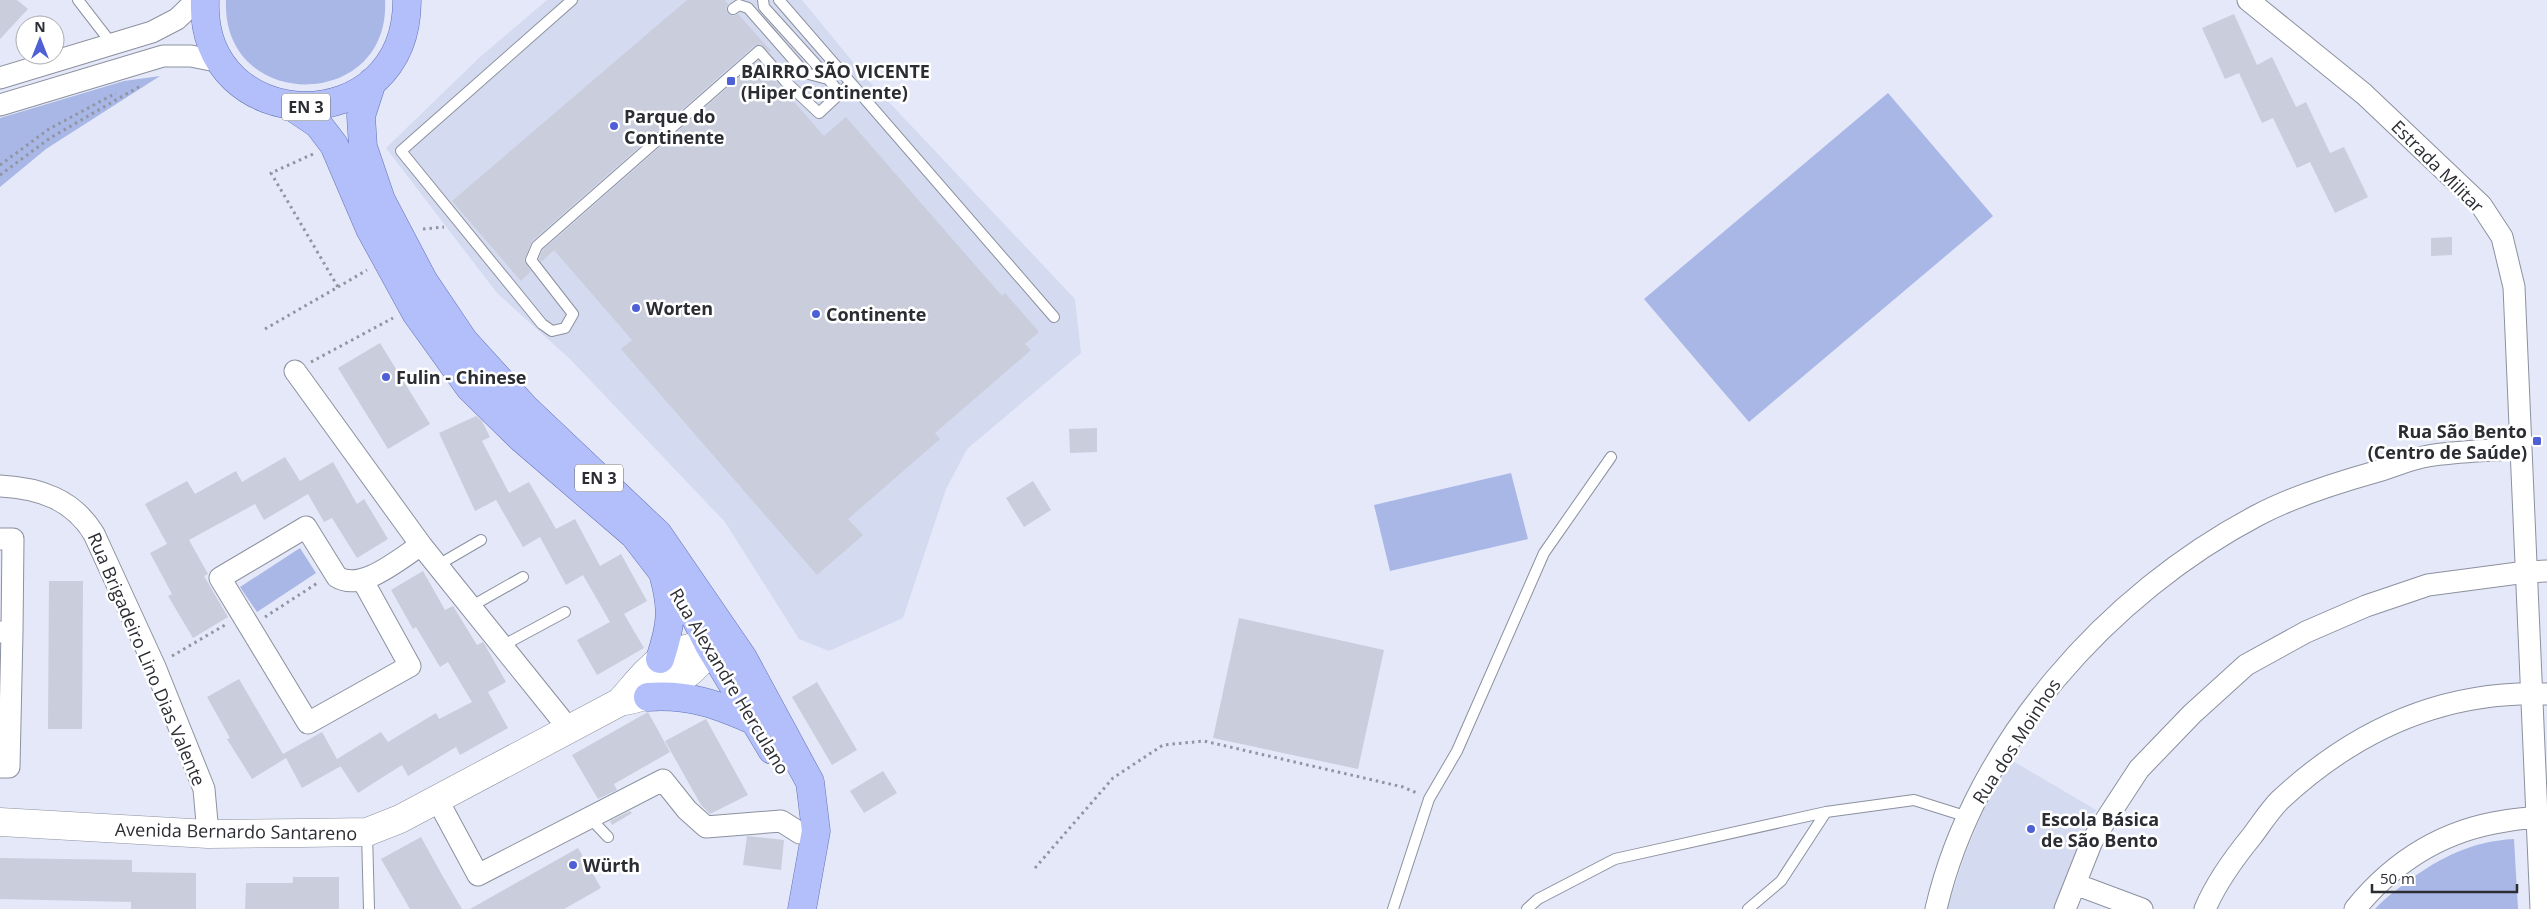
<svg xmlns="http://www.w3.org/2000/svg" width="2547" height="909" viewBox="0 0 2547 909" font-family="'Open Sans',sans-serif">
  <style>
    .built { fill: #d4daf0 }
    .green { fill: #a9b7e7 }
    .building { fill: #c9cddc }
    .lines { fill: none; stroke-linecap: round; stroke-linejoin: round }
    .service-casing { stroke: #8c919f; stroke-width: 12 }
    .minor-casing { stroke: #8c919f; stroke-width: 23 }
    .secondary-casing { stroke: #8c919f; stroke-width: 29 }
    .primary-casing { stroke: #6271b4; stroke-width: 29 }
    .path { stroke: #9195a0; stroke-width: 3; stroke-dasharray: 2.5 4; stroke-linecap: butt }
    .service { stroke: #fff; stroke-width: 10 }
    .minor { stroke: #fff; stroke-width: 21 }
    .secondary { stroke: #fff; stroke-width: 28 }
    .primary { stroke: #b3bffb; stroke-width: 28 }
    .poi-dot { fill: #4f5fd5; stroke: #fff; stroke-width: 2 }
    .labels { text-anchor: middle; dominant-baseline: central; stroke-width: 5; stroke-linejoin: round; paint-order: stroke }
    .shield { fill: #fff; stroke: #6b6c70; stroke-width: 1 }
    .shield-label { font-size: 16px; font-weight: bold; fill: #2b2d33 }
    .poi-label { font-size: 18px; font-weight: bold; fill: #2b2d33; stroke: #fff; text-anchor: start }
    .street-label { font-size: 18px; fill: #2b2d33; stroke: #fff }
  </style>
  <rect width="100%" height="100%" fill="#e4e8f8"/>
  <!-- built -->
  <path class="built" d="M 547,0 L 802,0 L 866,78 L 1075,299 L 1081,353 L 967,449 L 946,489 L 903,618 L 829,651 L 799,639 L 725,522 L 570,359 L 497,293 L 386,148 L 479,58 Z
    M 2011,760 L 2096,810 L 2077,849 L 2055,909 L 1947,909 L 1964,857 L 1985,806 Z"/>
  <!-- green -->
  <path class="green" d="M 226,0 L 385,0 C 391,112 221,113 226,0 Z
    M 160,76 L 46,149 L 0,187 L 0,118 L 124,81 Z
    M 1888,93 L 1993,216 L 1749,422 L 1644,299 Z
    M 1511,473 L 1528,539 L 1390,571 L 1374,505 Z
    M 300,548 L 316,573 L 257,612 L 240,587 Z
    M 2514,839 L 2518,909 L 2375,909 C 2385,898 2396,890 2408,881 C 2441,857 2473,841 2514,839 Z"/>
  <!-- building -->
  <path class="building" d="M 0,0 L 17,0 L 28,9 L 0,39 Z
    M 687,0 L 725,0 L 728,4 L 726,9 L 728,13 L 733,16 L 738,14 L 771,51 L 769,52 L 761,44 L 754,46 L 532,241 L 524,260 L 531,271 L 521,281 L 452,201 Z
    M 2234,14 L 2257,65 L 2272,57 L 2296,107 L 2306,102 L 2330,153 L 2344,147 L 2368,197 L 2335,213 L 2310,162 L 2297,168 L 2273,118 L 2262,123 L 2239,73 L 2225,79 L 2202,28 Z
    M 758,61 L 824,136 L 846,117 L 1002,296 L 1005,293 L 1039,332 L 1025,344 L 1031,350 L 935,433 L 940,439 L 848,519 L 863,535 L 817,575 L 621,349 L 632,340 L 554,250 L 541,262 L 539,259 L 543,250 Z
    M 2452,237 L 2452,255 L 2431,256 L 2431,238 Z
    M 380,343 L 430,424 L 388,449 L 338,368 Z
    M 476,416 L 482,421 L 490,437 L 482,441 L 509,493 L 529,482 L 556,529 L 575,519 L 600,566 L 621,554 L 647,601 L 624,614 L 644,648 L 597,675 L 577,640 L 610,622 L 583,575 L 566,585 L 540,537 L 523,547 L 496,500 L 475,511 L 439,433 Z
    M 1097,428 L 1097,452 L 1070,453 L 1069,429 Z
    M 285,457 L 300,481 L 333,462 L 357,504 L 364,499 L 388,539 L 357,558 L 332,518 L 324,522 L 308,494 L 264,520 L 255,504 L 189,540 L 208,574 L 204,576 L 228,617 L 193,638 L 168,596 L 172,594 L 150,553 L 167,544 L 145,504 L 187,481 L 195,494 L 236,471 L 242,482 Z
    M 1033,481 L 1051,510 L 1024,527 L 1006,498 Z
    M 423,571 L 445,610 L 453,606 L 477,645 L 483,642 L 485,645 L 506,682 L 488,692 L 508,728 L 460,755 L 456,747 L 408,776 L 402,765 L 358,793 L 339,764 L 341,766 L 302,788 L 286,758 L 252,779 L 227,739 L 230,738 L 207,697 L 239,679 L 283,754 L 322,732 L 337,759 L 381,732 L 388,742 L 436,713 L 439,719 L 472,702 L 448,662 L 440,667 L 416,627 L 413,629 L 391,590 Z
    M 49,581 L 83,581 L 82,729 L 48,729 Z
    M 1239,618 L 1384,650 L 1358,769 L 1213,738 Z
    M 817,682 L 857,750 L 832,765 L 792,697 Z
    M 648,712 L 670,752 L 614,784 L 617,790 L 598,799 L 572,755 Z
    M 706,719 L 748,795 L 710,814 L 701,805 L 665,741 Z
    M 883,771 L 897,793 L 864,813 L 850,791 Z
    M 630,811 L 632,813 L 612,825 L 610,821 Z
    M 747,836 L 784,840 L 781,870 L 743,865 Z
    M 421,837 L 442,875 L 462,909 L 410,909 L 381,859 Z
    M 578,848 L 601,888 L 564,909 L 470,909 Z
    M 0,858 L 132,860 L 132,872 L 196,873 L 196,909 L 131,909 L 131,902 L 0,899 Z
    M 293,877 L 339,877 L 339,909 L 245,909 L 246,883 L 293,883 Z"/>
  <g class="lines">
    <!-- service casing -->
    <g class="service-casing">
      <path id="service" d="M 78,0 L 112,44
        M 572,0 L 401,151 L 542,324 L 552,331 L 565,328 L 573,314 L 531,260 L 537,246 L 759,51 L 785,81 L 819,113 L 851,83
        M 763,0 L 764,7 L 821,70
        M 779,0 L 1054,317
        M 733,9 L 739,5 L 748,8 L 805,73 L 828,79 L 840,93
        M 438,565 L 481,540
        M 470,607 L 523,577
        M 502,646 L 565,612
        M 589,817 L 608,837
        M 367,833 L 369,909
        M 1393,909 L 1429,799 L 1457,751 L 1544,553 L 1611,457
        M 1527,909 L 1538,899 L 1615,859 L 1826,812 L 1914,800 L 1968,817
        M 1748,909 L 1781,881 L 1826,812"/>
    </g>
    <!-- minor casing -->
    <g class="minor-casing">
      <path id="minor" d="M 2248,0 L 2364,94 L 2481,205 L 2502,237 L 2514,287 L 2541,909
        M 0,78 L 152,32 L 177,19 L 197,0
        M 0,105 L 163,56 L 191,56 L 221,62
        M 295,371 L 421,545 L 569,729
        M 0,486 C 39,488 73,499 94,534 L 155,667 L 204,789 L 208,834
        M 0,539 L 13,539 L 12,632
        M 363,581 L 410,666 L 308,723 L 220,578 L 306,527 L 337,577 C 362,592 399,559 421,545
        M 0,632 L 12,632 L 9,767 L 0,767
        M 437,799 L 478,875 L 663,780 L 687,810 L 706,827 L 781,821 L 800,833
        M 2075,884 L 2142,909
        M 1936,909 C 1975,742 2109,593 2258,515 C 2294,496 2336,483 2375,472 C 2392,467 2410,459 2428,456 C 2458,451 2490,451 2520,448
        M 2065,909 L 2092,841 L 2139,769 L 2192,714 L 2246,665 L 2306,632 L 2366,606 L 2428,585 L 2526,572 L 2547,571
        M 2205,909 C 2216,883 2234,858 2252,836 C 2261,824 2270,810 2280,800 C 2355,730 2443,690 2547,694
        M 2355,909 C 2394,861 2444,830 2505,821 C 2519,819 2533,816 2547,818"/>
    </g>
    <!-- secondary casing -->
    <g class="secondary-casing">
      <path id="secondary" d="M 620,702 C 651,667 659,650 709,645
        M 0,822 L 208,834 L 302,833 L 367,832 L 400,819 L 620,702 C 648,697 677,686 697,665 C 702,660 705,652 709,645"/>
    </g>
    <!-- primary casing -->
    <g class="primary-casing">
      <path id="primary" d="M 205,0 C 199,138 407,144 407,0
        M 372,82 L 361,116 L 363,147 L 381,200 L 423,280 L 464,341 L 525,408 L 658,534 L 743,658 L 810,782 L 816,831 L 802,909
        M 291,106 L 318,124 L 334,145 L 370,229 L 416,313 L 470,388 L 521,438 L 634,535 L 691,609 L 709,645 L 772,750
        M 660,659 C 671,626 673,610 664,577
        M 648,697 C 690,694 719,705 757,722"/>
    </g>
    <!-- path -->
    <path class="path" d="M 0,165 L 49,129 L 116,93
      M 0,175 L 50,138 L 142,85
      M 423,229 L 444,227
      M 338,287 L 367,270
      M 265,329 L 338,287 L 271,173 L 313,154
      M 311,362 L 393,318
      M 265,617 L 319,582
      M 172,656 L 225,625
      M 1035,868 L 1113,778 L 1163,745 L 1204,741 L 1403,787 L 1417,793"/>
    <!-- service -->
    <use href="#service" class="service"/>
    <!-- minor -->
    <use href="#minor" class="minor"/>
    <!-- secondary -->
    <use href="#secondary" class="secondary"/>
    <!-- primary -->
    <use href="#primary" class="primary"/>
  </g>
  <!-- markers -->
  <g class="poi-dot">
    <rect x="726" y="76" width="10" height="10" rx="2.5"/>
    <circle cx="614" cy="126" r="5"/>
    <circle cx="636" cy="308" r="5"/>
    <circle cx="816" cy="314" r="5"/>
    <circle cx="386" cy="377" r="5"/>
    <rect x="2532" y="436" width="10" height="10" rx="2.5"/>
    <circle cx="2031" cy="829" r="5"/>
    <circle cx="573" cy="865" r="5"/>
  </g>
  <g class="labels">
    <!-- shield labels -->
    <g class="shield">
      <rect x="282" y="93.5" width="48" height="27" rx="4"/>
      <rect x="575" y="464.5" width="48" height="27" rx="4"/>
    </g>
    <g class="shield-label">
      <text x="306" y="107">EN 3</text>
      <text x="599" y="478">EN 3</text>
    </g>
    <!-- poi labels -->
    <g class="poi-label">
      <text x="741" y="71">BAIRRO SÃO VICENTE<tspan x="741" dy="21">(Hiper Continente)</tspan></text>
      <text x="624" y="116">Parque do<tspan x="624" dy="21">Continente</tspan></text>
      <text x="646" y="308">Worten</text>
      <text x="826" y="314">Continente</text>
      <text x="396" y="377">Fulin - Chinese</text>
      <text x="2527" y="431" text-anchor="end">Rua São Bento<tspan x="2527" dy="21">(Centro de Saúde)</tspan></text>
      <text x="2041" y="819">Escola Básica<tspan x="2041" dy="21">de São Bento</tspan></text>
      <text x="583" y="865">Würth</text>
    </g>
    <!-- street labels -->
    <g class="street-label">
      <text transform="translate(2438 166) rotate(45)">Estrada Militar</text>
      <text transform="translate(147 659) rotate(67)">Rua Brigadeiro Lino Dias Valente</text>
      <text transform="translate(730 681) rotate(59)">Rua Alexandre Herculano</text>
      <text transform="translate(2016 741) rotate(-57)">Rua dos Moinhos</text>
      <text transform="translate(236 831) rotate(1)">Avenida Bernardo Santareno</text>
    </g>
  </g>
  <!-- north arrow -->
  <g transform="translate(40 40)"><circle r="24" fill="#ffffff" stroke="#aaabad"/>
  <path d="M0-4L9 19L0 12L-9 19Z" fill="#4f5fd5"/>
  <text y="-8" font-size="14" font-weight="bold" text-anchor="middle" fill="#2b2d33">N</text>
  </g>
  <!-- scale -->
  <path d="M2372 884v8h145v-8" fill="none" stroke="#2b2d33" stroke-width="2.5"/>
  <text x="2380" y="884" font-size="15" fill="#2b2d33" stroke="#ffffff" stroke-width="4" paint-order="stroke">50 m</text>
</svg>
